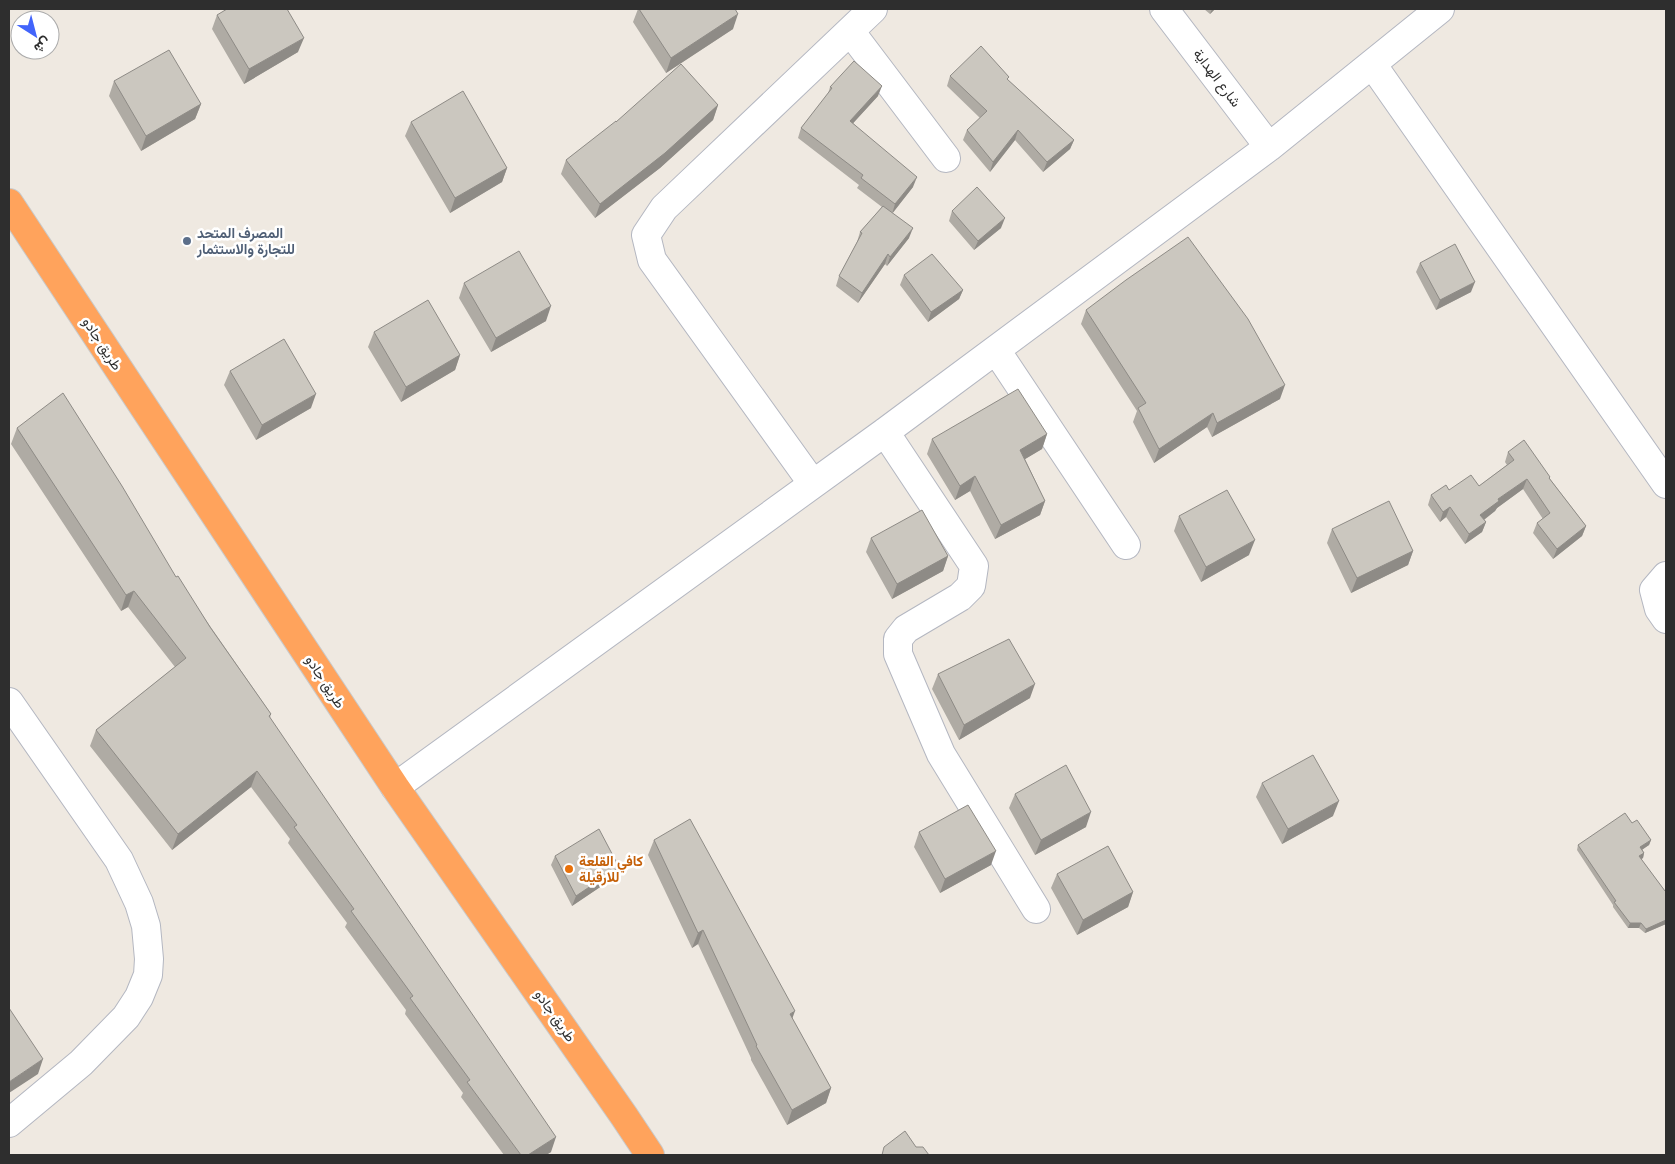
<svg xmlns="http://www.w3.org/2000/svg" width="1675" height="1164" viewBox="0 0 1675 1164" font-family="'Fira Sans',Vazirmatn,sans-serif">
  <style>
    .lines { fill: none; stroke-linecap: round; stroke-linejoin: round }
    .minor-casing { stroke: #b4b7c1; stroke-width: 30 }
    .highway-casing { stroke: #c9c9c9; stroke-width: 30 }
    .minor { stroke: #fff; stroke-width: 28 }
    .highway { stroke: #ffa35c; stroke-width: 28 }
    .wall { fill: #afaba4 }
    .shaded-wall { fill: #8e8b86 }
    .building { fill: #cbc7bf; stroke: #8e8b86 }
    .service-dot { fill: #5c6f8a; stroke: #fff; stroke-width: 2 }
    .food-dot { fill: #e8710a; stroke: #fff; stroke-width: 2 }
    .labels { text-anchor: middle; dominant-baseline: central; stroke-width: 5; stroke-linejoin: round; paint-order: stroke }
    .street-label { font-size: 14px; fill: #2e2e2e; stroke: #fff }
    .service-label { font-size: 14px; font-weight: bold; fill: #4e5e75; stroke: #fff; text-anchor: start }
    .food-label { font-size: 14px; font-weight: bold; fill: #c56008; stroke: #fff; text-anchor: start }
  </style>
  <rect width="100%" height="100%" fill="#efe9e1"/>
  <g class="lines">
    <!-- minor casing -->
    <g class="minor-casing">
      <path id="minor" d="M 1164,9 L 1269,147
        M 850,31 L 946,158
        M 1372,64 L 1666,484
        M 996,350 L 1126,545
        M 885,432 L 974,566 L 971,586 L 960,597 L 906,629 L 898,639 L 898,654 L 941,754 L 1036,909
        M 813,484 L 652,260 L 646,235 L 664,208 L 873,9
        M 1666,576 L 1654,590 L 1659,609 L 1666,619
        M 9,702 L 119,860 L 139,903 L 146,926 L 149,959 L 148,975 L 139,997 L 126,1017 L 81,1063 L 9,1123
        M 395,787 L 885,432 L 1269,147 L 1440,9"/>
    </g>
    <!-- highway casing -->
    <g class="highway-casing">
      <path id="highway" d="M 9,203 L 395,787 L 624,1116 L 650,1155"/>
    </g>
    <!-- minor -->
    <use href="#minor" class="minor"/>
    <!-- highway -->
    <use href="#highway" class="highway"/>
  </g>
  <!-- wall -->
  <path class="wall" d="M 638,9 L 735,9 L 733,29 L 666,73 L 633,22 Z
    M 1204,9 L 1215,9 L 1210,14 Z
    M 217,15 L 298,52 L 244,84 L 212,29 Z
    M 950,76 L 1008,80 L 1074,140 L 1070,149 L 1043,172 L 1015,140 L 990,172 L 963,140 L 967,130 L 980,118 L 947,86 Z
    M 114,81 L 201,104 L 195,119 L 141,151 L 109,96 Z
    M 830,87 L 878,96 L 853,123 L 913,187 L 892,213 L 909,238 L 887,266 L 885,264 L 858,303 L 836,286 L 839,276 L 857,242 L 860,232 L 882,207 L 857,188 L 859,185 L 798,138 L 801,128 L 828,94 Z
    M 718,105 L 713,120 L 660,168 L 595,218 L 561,174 L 566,160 L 616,122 Z
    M 411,122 L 507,168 L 502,182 L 450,213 L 405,136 Z
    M 952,211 L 1001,228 L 974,250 L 949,221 Z
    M 1420,263 L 1471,292 L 1436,310 L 1416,272 Z
    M 904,275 L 963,290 L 959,299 L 928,322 L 900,285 Z
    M 464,283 L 546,321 L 491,352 L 459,298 Z
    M 1086,310 L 1280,399 L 1212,437 L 1207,427 L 1154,463 L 1133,422 L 1137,411 L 1081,324 Z
    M 374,332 L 460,355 L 455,370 L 401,402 L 368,347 Z
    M 230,371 L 311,408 L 256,440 L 224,385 Z
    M 17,428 L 176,577 L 271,714 L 270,718 L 551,1152 L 546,1155 L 504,1155 L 461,1097 L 463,1093 L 405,1014 L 406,1010 L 345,927 L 347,923 L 288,843 L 290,839 L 251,787 L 172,850 L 90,746 L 96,730 L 175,667 L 128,607 L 121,611 L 11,444 Z
    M 1047,434 L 1042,449 L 1025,459 L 1045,501 L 1040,515 L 995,539 L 970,491 L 955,500 L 927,454 L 932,439 Z
    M 1508,452 L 1550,477 L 1550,479 L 1586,526 L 1582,536 L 1553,559 L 1533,533 L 1537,523 L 1543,519 L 1523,489 L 1497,508 L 1495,511 L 1484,520 L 1486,522 L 1482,532 L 1465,544 L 1446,517 L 1440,522 L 1428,505 L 1431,495 L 1449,490 L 1479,486 L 1507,465 L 1505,462 Z
    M 1179,516 L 1249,555 L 1201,582 L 1174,531 Z
    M 1332,529 L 1413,551 L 1408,565 L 1351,593 L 1327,543 Z
    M 871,538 L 948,556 L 943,571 L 892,599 L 866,552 Z
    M 938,674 L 1030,698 L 959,740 L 932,689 Z
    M 1262,783 L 1333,816 L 1282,844 L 1256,797 Z
    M 1015,794 L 1086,827 L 1035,855 L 1009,808 Z
    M 1632,823 L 1651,840 L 1649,845 L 1642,849 L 1644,853 L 1643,858 L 1641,859 L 1665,891 L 1666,890 L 1666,924 L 1645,933 L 1639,928 L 1628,928 L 1613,907 L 1613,905 L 1577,850 L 1578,845 Z
    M 919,832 L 991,865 L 940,893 L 914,847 Z
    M 654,840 L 792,1018 L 831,1088 L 826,1103 L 787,1125 L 751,1060 L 751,1058 L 698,944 L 692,948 L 648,855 Z
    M 555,856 L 619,867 L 615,877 L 572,906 L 551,865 Z
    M 1057,874 L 1133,892 L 1128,907 L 1077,935 L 1051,888 Z"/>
  <!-- shaded-wall -->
  <path class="shaded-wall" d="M 1212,9 L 1215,9 L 1210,14 Z
    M 738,14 L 733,29 L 666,73 L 671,58 Z
    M 304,38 L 298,52 L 244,84 L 249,69 Z
    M 882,86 L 878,96 L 846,131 L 850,121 Z
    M 201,104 L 195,119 L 141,151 L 146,136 Z
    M 718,105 L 713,120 L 660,168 L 595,218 L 600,204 Z
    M 1018,130 L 1015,140 L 990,172 L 993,162 Z
    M 1074,140 L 1070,149 L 1043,172 L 1047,162 Z
    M 507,168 L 502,182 L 450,213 L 455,198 Z
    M 917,177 L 913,187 L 892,214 L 895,204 Z
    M 1005,218 L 1001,228 L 974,250 L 978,241 Z
    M 913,228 L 909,238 L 887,266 L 890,257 Z
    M 888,254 L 885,264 L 858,303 L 862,293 Z
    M 1475,282 L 1471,292 L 1436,310 L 1440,300 Z
    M 963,290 L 959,299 L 928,322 L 931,312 Z
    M 551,306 L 546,321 L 491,352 L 496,338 Z
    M 460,355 L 455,370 L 401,402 L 406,387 Z
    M 1285,385 L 1280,399 L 1212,437 L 1217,423 Z
    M 316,394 L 311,408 L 256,440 L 262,425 Z
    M 1213,413 L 1207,427 L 1154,463 L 1159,449 Z
    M 1047,434 L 1042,449 L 1015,465 L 1020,450 Z
    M 975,476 L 970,491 L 955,500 L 960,486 Z
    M 1527,479 L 1523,489 L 1497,508 L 1495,511 L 1477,525 L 1480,515 L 1498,499 Z
    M 1045,501 L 1040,515 L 995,539 L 1001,525 Z
    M 1450,507 L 1446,517 L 1440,522 L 1443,512 Z
    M 1486,522 L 1482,532 L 1465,544 L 1469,534 Z
    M 1586,526 L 1582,536 L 1553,559 L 1557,549 Z
    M 1255,540 L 1249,555 L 1201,582 L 1206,567 Z
    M 1413,551 L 1408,565 L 1351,593 L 1357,578 Z
    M 948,556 L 943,571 L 892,599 L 897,584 Z
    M 134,591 L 128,607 L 121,611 L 126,595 Z
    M 1035,684 L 1030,698 L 959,740 L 964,725 Z
    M 257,771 L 251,787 L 172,850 L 178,834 Z
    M 1339,801 L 1333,816 L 1282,844 L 1288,829 Z
    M 1091,812 L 1086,827 L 1035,855 L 1041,840 Z
    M 1651,840 L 1649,845 L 1639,852 L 1640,847 Z
    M 996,851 L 991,865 L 940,893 L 945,879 Z
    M 1644,853 L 1643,858 L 1638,861 L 1639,856 Z
    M 619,867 L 615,877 L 572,906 L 576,896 Z
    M 1133,892 L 1128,907 L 1077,935 L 1083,920 Z
    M 1666,920 L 1666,924 L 1645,933 L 1646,929 Z
    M 1630,923 L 1641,923 L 1639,928 L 1628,928 Z
    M 703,930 L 698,944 L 692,948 L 698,933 Z
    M 795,1011 L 790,1025 L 790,1014 Z
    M 43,1059 L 38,1074 L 9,1093 L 9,1082 Z
    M 831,1088 L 826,1103 L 787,1125 L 792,1110 Z
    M 556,1137 L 551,1152 L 546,1155 L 528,1155 Z"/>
  <!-- building -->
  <path class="building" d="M 227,9 L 287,9 L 304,38 L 249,69 L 217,15 Z
    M 639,9 L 735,9 L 738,14 L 671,58 Z
    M 981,46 L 1009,77 L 1007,79 L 1074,140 L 1047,162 L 1018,130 L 993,162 L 967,130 L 987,111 L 950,76 Z
    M 169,50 L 201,104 L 146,136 L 114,81 Z
    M 854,61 L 882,86 L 850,121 L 917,177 L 895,204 L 861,178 L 863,175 L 801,128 L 832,88 L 830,87 Z
    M 681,64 L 718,105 L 665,153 L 600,204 L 566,160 L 616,121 L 616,122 Z
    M 463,91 L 507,168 L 455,198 L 411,122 Z
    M 977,187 L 1005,218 L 978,241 L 952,211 Z
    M 883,206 L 913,228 L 890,257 L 888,254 L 862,293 L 839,276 L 862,233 L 860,232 Z
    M 1188,237 L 1248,319 L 1285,385 L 1217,423 L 1213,413 L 1159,449 L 1138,408 L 1146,403 L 1086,310 L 1126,280 Z
    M 1455,244 L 1475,282 L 1440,300 L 1420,263 Z
    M 519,251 L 551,306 L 496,338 L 464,283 Z
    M 932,254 L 963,290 L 931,312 L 904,275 Z
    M 428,300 L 460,355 L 406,387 L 374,332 Z
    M 284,339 L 316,394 L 262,425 L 230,371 Z
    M 1018,389 L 1047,434 L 1020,450 L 1045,501 L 1001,525 L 975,476 L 960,486 L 932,439 Z
    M 63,393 L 122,486 L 176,577 L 178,576 L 210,627 L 271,714 L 269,716 L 556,1137 L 528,1155 L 521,1155 L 467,1082 L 470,1080 L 410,998 L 413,996 L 351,911 L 354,909 L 294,827 L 297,825 L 257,771 L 178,834 L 96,730 L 186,658 L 134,591 L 126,595 L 17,428 Z
    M 1524,440 L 1550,477 L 1549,478 L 1586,526 L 1557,549 L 1537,523 L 1550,513 L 1527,479 L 1498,499 L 1499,501 L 1480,515 L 1486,522 L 1469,534 L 1450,507 L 1443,512 L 1431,495 L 1446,485 L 1449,490 L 1471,475 L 1479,486 L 1514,460 L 1508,452 Z
    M 1227,490 L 1255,540 L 1206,567 L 1179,516 Z
    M 1389,501 L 1413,551 L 1357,578 L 1332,529 Z
    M 922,510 L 948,556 L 897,584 L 871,538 Z
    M 1009,639 L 1035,684 L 964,725 L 938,674 Z
    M 1313,755 L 1339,801 L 1288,829 L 1262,783 Z
    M 1066,765 L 1091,812 L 1041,840 L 1015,794 Z
    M 968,805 L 996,851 L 945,879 L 919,832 Z
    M 1625,813 L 1632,823 L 1637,820 L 1651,840 L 1640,847 L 1644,853 L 1639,856 L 1665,891 L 1666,890 L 1666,920 L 1646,929 L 1641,923 L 1630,923 L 1614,902 L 1616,901 L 1578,845 Z
    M 690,819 L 795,1011 L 790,1014 L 831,1088 L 792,1110 L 756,1046 L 757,1045 L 703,930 L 698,933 L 654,840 Z
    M 599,829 L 619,867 L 576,896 L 555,856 Z
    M 1108,846 L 1133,892 L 1083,920 L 1057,874 Z
    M 9,1008 L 43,1059 L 9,1082 Z
    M 905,1131 L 916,1147 L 923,1147 L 929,1155 L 882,1155 L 884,1147 Z"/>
  <!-- markers -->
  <circle class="service-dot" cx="187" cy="241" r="5"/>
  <circle class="food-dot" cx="569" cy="869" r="5"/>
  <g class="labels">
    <!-- street labels -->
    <g class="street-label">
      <text transform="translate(1217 78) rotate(53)">شارع الهداية</text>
      <text transform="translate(102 344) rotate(57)">طريق جادو</text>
      <text transform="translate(325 682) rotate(57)">طريق جادو</text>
      <text transform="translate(555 1016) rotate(55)">طريق جادو</text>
    </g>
    <!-- service labels -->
    <g class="service-label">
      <text x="197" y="233">المصرف المتحد<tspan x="197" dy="16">للتجارة والاستثمار</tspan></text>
    </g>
    <!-- food labels -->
    <g class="food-label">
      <text x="579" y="861">كافي القلعة<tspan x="579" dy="16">للارقيلة</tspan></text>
    </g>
  </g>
  <!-- border -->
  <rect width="1675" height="1164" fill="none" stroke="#2e2e2e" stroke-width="20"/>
  <!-- north arrow -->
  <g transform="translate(35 35) rotate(144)"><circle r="24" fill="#ffffff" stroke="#ababab"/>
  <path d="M0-4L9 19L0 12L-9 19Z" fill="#4264fb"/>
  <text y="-8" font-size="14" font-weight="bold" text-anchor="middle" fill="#2e2e2e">ش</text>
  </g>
</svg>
